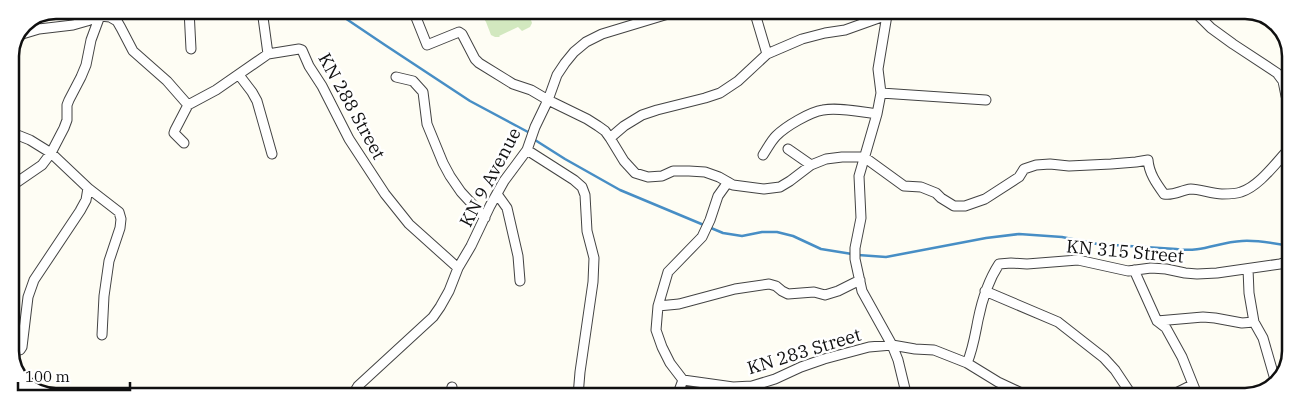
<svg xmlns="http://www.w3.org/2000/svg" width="1301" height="407" viewBox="0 0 1301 407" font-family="'IBM Plex Serif',serif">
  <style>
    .green { fill: #d2e8bf }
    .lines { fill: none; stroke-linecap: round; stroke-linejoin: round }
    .stream { stroke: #478ec5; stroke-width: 2.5 }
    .minor-casing { stroke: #434343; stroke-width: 11 }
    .minor { stroke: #fff; stroke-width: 9 }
    .labels { text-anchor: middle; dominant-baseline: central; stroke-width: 5; stroke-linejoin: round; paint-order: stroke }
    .street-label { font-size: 18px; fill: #101010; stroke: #fff }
    .rim { fill: none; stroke: #101010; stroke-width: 2.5 }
  </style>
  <rect width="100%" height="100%" fill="#fefdf4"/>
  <!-- green -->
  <path class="green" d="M 472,11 L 497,11 L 498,15 L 515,11 L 517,20 L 530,17 L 532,23 L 530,27 L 522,31 L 518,27 L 499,36 L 500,37 L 495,37 L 491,35 L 486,22 L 481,14 L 472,19 Z"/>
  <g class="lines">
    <!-- stream -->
    <path class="stream" d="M 333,10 L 385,45 L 470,101 L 528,132
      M 535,140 L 565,159 L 620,190 L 723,233 L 742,236 L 762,232 L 777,232 L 793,236 L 821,249 L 852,254
      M 858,255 L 886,257 L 986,238 L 1019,234 L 1062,237 L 1097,244 L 1176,249 C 1202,253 1218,242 1242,241 C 1258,240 1274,243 1290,246"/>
    <!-- minor casing -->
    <g class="minor-casing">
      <path id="minor" d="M 189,10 L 191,49
        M 262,10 L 268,54
        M 413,10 L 427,45 L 459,32 L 462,34 L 475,59 L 479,63 L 513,84 L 531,90 L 548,100 L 587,119 L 598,126 L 605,131 L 610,138 L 624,161 L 635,173 L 648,177 L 662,176 L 673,171 L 689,171 L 705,172 L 719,177 L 733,185 L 764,189 L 780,187 L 790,181 L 811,165 L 826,159 L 842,157 L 864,157 L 904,186 L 921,187 L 936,193 L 941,198 L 954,206 L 965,206 L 985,199 L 1019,177 L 1024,169 L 1036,165 L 1050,164 L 1069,166 L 1111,164 L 1136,162 L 1148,160 C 1149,173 1156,183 1164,194 C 1174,196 1181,190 1191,189 C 1200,189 1212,194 1222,194 C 1228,194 1236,194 1241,192 C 1260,186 1277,161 1290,148
        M 888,11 L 887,15 L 878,69 L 881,93 L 877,114 L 859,176 L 861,218 L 855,248 L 855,259 L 862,291 L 892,345 L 898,360 L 907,397
        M 1195,12 L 1211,28 L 1233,44 L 1277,73 L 1283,81 L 1286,96 L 1291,105
        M 756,17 L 767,54
        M 29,21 L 39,29 L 73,25 L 87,21 L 100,16 L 110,17 L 117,21 L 121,28 L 133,51 L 167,81 L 188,105 L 216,90 L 268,54 L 299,49 L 302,50 L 309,66 L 322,86 L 349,139 L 385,194 L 409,224 L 458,268
        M 19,35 L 39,29
        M 239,75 L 252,92 L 257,101 L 272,154
        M 396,77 L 413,81 L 423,92 L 427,124 L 443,163 L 450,176 L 461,192 L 485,218
        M 881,93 L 986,100
        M 10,132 L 30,140 L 51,153 L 88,188 L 119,212 L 121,219 L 120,228 L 109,261 L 104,296 L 102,335
        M 610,138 L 624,126 L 642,115 L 657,110 L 705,98 L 720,93 L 738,81 L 767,54 L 802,39 L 825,33 L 845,30 L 887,15
        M 184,143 L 174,133 L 175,130 L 188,105
        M 788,149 L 811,165
        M 527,150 L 574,180 L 582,187 L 585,195 L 587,231 L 594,258 L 593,282 L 580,372 L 578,396
        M 763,155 C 767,149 771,141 776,136 C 786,126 810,112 823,110 C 839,107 861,112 877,114
        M 10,187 L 42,165 L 51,153 L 64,128 L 67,120 L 67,105 L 69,100 L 81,77 L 86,65 L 91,40 L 101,13
        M 497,194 L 507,208 L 518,256 L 520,281
        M 1248,269 L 1249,293 L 1254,322 L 1263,338 L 1276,383
        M 1134,270 L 1157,321 L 1166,328 L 1182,357 L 1198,397
        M 985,291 L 1058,322 L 1104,358 L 1115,370 L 1133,397
        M 658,306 L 679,304 L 735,289 L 769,284 L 776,286 L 782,291 L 788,294 L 814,292 L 825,295 L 838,291 L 860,280
        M 1157,321 L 1203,317 L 1215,318 L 1242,323 L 1254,322
        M 10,349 L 17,350 L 20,350 L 22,347 L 28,297 L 34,280 L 80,211 L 86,200 L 88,188
        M 967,363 C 973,349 975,335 978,320 C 982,300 988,281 999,264 L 1011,263 L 1027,264 L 1078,260 L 1128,271 L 1151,268 L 1166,269 L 1185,273 L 1197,274 L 1217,273 L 1280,264 L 1286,262 L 1290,259
        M 683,380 L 670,363 L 662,347 L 656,330 L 658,306 L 668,272 L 702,237 L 710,220 L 718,196 L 728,182
        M 352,396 L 358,386 L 433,317 L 440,307 L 449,291 L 458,268 L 471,246 L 490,206 L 504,181 L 527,150 L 535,127 L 548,100 L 557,75 L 565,63 L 574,52 L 586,42 L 602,34 L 678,11
        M 450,396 L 452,387
        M 677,396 L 683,380 L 733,387 L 752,386 L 775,379 L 801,367 L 824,359 L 869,347 L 892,345 L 915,349 L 934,350 L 967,363 L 998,382 L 1030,397
        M 1168,397 L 1192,385"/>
    </g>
    <!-- minor -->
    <use href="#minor" class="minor"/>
  </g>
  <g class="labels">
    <!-- street labels -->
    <g class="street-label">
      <text transform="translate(352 106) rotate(61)">KN 288 Street</text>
      <text transform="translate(490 177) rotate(-62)">KN 9 Avenue</text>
      <text transform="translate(1125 251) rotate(5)">KN 315 Street</text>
      <text transform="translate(804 351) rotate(-17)">KN 283 Street</text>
    </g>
  </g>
  <!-- crop -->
  <path d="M0 0H1301V407H0ZM56 19H1245A37 37 0 0 1 1282 56V351A37 37 0 0 1 1245 388H56A37 37 0 0 1 19 351V56A37 37 0 0 1 56 19Z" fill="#fff" fill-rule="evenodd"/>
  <path class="rim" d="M56 19H1245A37 37 0 0 1 1282 56V351A37 37 0 0 1 1245 388H56A37 37 0 0 1 19 351V56A37 37 0 0 1 56 19Z"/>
  <!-- scale -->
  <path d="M18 382v8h112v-8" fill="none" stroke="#101010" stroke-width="2.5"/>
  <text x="25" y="382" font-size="15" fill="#101010" stroke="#ffffff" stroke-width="4" paint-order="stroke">100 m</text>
</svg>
